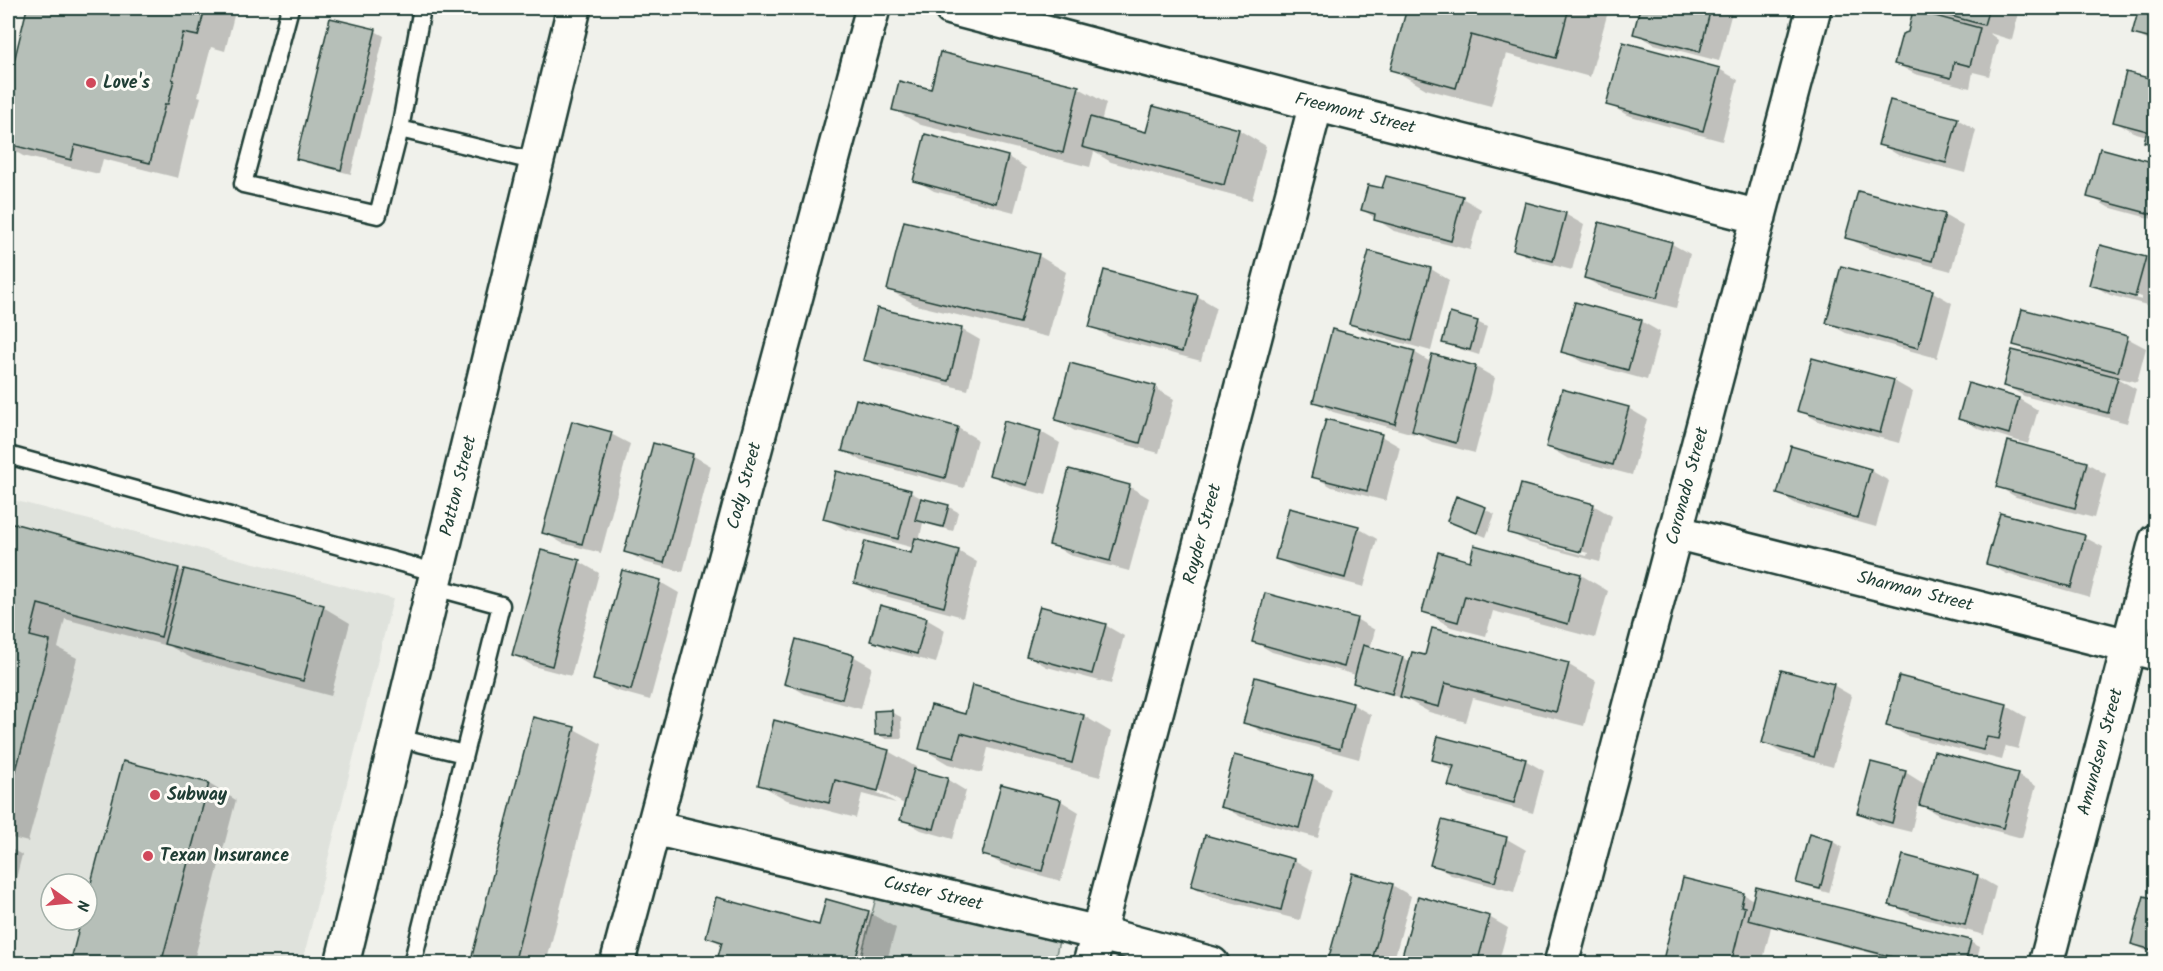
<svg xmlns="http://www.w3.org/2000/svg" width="2163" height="971" viewBox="0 0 2163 971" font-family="Kalam,sans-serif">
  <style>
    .built { fill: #dfe2dc; fill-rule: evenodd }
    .green { fill: #cdd3cd; stroke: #768880; stroke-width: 1.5 }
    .shadow { fill: #0003; fill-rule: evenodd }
    .building { fill: #b6bfb8; stroke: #1f3d34; stroke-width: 1.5 }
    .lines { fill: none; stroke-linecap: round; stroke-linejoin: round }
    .service-casing { stroke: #1f3d34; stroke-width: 21 }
    .minor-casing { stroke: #1f3d34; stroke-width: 38 }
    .tertiary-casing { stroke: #1f3d34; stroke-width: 38 }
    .service { stroke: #fdfcf7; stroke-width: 16 }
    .minor { stroke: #fdfcf7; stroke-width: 33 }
    .tertiary { stroke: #fdfcf7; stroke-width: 33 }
    .poi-dot { fill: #d1495b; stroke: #fdfcf7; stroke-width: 2 }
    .labels { text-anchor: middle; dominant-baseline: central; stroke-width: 6; stroke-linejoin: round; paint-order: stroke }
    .poi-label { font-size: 18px; font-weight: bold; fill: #1f3d34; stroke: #fdfcf7; text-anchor: start }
    .street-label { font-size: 18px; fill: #1f3d34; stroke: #fdfcf7 }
  </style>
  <rect width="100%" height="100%" fill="#f0f1eb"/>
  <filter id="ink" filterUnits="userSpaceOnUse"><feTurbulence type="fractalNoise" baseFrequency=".0167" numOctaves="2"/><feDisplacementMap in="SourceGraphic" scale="12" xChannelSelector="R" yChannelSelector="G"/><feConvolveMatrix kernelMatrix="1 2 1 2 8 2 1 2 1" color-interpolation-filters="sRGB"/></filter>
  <g filter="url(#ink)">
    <!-- built -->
    <path class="built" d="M 9,499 L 393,599 L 302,963 L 8,964 ZM 51,884 L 87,884 L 87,920 L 51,920 Z"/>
    <!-- green -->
    <path class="green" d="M 877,894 L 1059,941 L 1054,963 L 859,964 Z"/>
    <!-- shadow -->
    <path class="shadow" d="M 29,8 L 236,8 L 225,51 L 211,47 L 198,96 L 201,97 L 195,119 L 192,118 L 178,178 L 103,159 L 99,174 L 23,156 L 8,147 L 8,92 Z
      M 1408,8 L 1609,8 L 1590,77 L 1506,54 L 1491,106 L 1426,89 L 1392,69 Z
      M 1641,8 L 1733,8 L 1719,61 L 1654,44 L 1635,33 Z
      M 1913,8 L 2020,8 L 2012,40 L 1989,33 L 1998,40 L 1989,76 L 1973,72 L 1970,88 L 1915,74 L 1896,64 L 1909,33 L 1923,14 Z
      M 2141,8 L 2156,8 L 2156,45 L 2134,33 Z
      M 375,31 L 384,36 L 351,174 L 307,163 L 298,158 Z
      M 1719,69 L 1738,80 L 1722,141 L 1627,115 L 1608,104 Z
      M 2156,82 L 2156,146 L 2146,141 L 2147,136 L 2133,132 L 2115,122 Z
      M 1079,88 L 1106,103 L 1101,122 L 1147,134 L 1154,108 L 1239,130 L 1266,146 L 1252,200 L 1111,162 L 1094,152 L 1090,167 L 921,125 L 894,110 L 933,91 Z
      M 1957,119 L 1976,130 L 1965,173 L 1898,155 L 1880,144 Z
      M 1008,157 L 1026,168 L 1014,212 L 934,191 L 915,180 Z
      M 2156,164 L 2156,220 L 2108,207 L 2089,196 Z
      M 1462,198 L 1481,209 L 1470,250 L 1394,231 L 1363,210 Z
      M 1565,214 L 1584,225 L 1572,270 L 1533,260 L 1514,249 Z
      M 1944,215 L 1963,226 L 1951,271 L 1866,248 L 1847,237 Z
      M 905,223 L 1039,256 L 1066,272 L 1048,337 L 916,305 L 889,290 Z
      M 1672,244 L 1690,254 L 1676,308 L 1604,289 L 1585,278 Z
      M 2145,258 L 2156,264 L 2154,307 L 2110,295 L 2091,284 ZM 2109,288 L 2142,297 L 2142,300 L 2109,292 Z
      M 1842,267 L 1933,292 L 1952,303 L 1937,358 L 1846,333 L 1827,323 Z
      M 1431,269 L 1449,280 L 1431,351 L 1370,334 L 1351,324 Z
      M 1197,296 L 1216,307 L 1201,361 L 1109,337 L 1091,326 Z
      M 1641,321 L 1660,332 L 1647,380 L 1582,362 L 1563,351 Z
      M 1477,322 L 1487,327 L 1479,355 L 1453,347 L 1444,342 Z
      M 961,329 L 980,340 L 968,390 L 884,370 L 865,359 Z
      M 2127,338 L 2146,348 L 2137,382 L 2115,377 L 2136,389 L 2127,423 L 2024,396 L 2005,385 L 2036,357 L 2015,344 Z
      M 1414,352 L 1432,363 L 1433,356 L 1476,367 L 1495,378 L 1475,453 L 1432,442 L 1415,432 L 1414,434 L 1333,412 L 1314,401 Z
      M 1813,360 L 1894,381 L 1913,392 L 1899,443 L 1818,421 L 1799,410 Z
      M 1969,385 L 2019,399 L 2038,410 L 2028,444 L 1979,429 L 1960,418 Z
      M 1155,388 L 1174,399 L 1159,453 L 1075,431 L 1056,420 Z
      M 857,401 L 958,428 L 977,439 L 964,488 L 862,461 L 844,450 Z
      M 1628,408 L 1647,419 L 1632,475 L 1567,458 L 1548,447 Z
      M 1041,432 L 1060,443 L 1046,495 L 1010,485 L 991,474 Z
      M 611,434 L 630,444 L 601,553 L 562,543 L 543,532 Z
      M 1381,436 L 1400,447 L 1386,501 L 1332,487 L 1313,476 Z
      M 2009,443 L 2087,463 L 2106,474 L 2094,518 L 2016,497 L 1997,486 Z
      M 692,455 L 711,466 L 683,572 L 644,562 L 626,551 Z
      M 1870,470 L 1889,481 L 1876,527 L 1798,505 L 1779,494 Z
      M 1070,471 L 1130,487 L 1149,498 L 1129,571 L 1069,555 L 1051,544 Z
      M 910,492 L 925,500 L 949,507 L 958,512 L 953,531 L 923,523 L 919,541 L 958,551 L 977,562 L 963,617 L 874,593 L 855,582 L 912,555 L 914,548 L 844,529 L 825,518 Z
      M 1457,498 L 1495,514 L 1486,537 L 1448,521 Z
      M 1593,505 L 1612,516 L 1600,562 L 1529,543 L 1510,532 ZM 1528,537 L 1588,553 L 1587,556 L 1528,540 Z
      M 10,524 L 178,569 L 184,573 L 323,607 L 350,623 L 331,696 L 193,659 L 171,647 L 65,619 L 58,648 L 77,658 L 28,842 L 8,837 L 8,533 Z
      M 1358,528 L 1377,539 L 1364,587 L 1296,569 L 1277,558 Z
      M 2084,537 L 2103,547 L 2090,597 L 2007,574 L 1988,564 Z
      M 1475,547 L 1581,575 L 1608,591 L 1595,638 L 1493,611 L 1486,636 L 1451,627 L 1423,611 L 1471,563 Z
      M 542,552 L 580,562 L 599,573 L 571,676 L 533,666 L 514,655 Z
      M 660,582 L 679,593 L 650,700 L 614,690 L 595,679 Z
      M 926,619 L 945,630 L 936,663 L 891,651 L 872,640 Z
      M 1356,619 L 1375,630 L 1370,649 L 1402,658 L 1411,663 L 1426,657 L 1433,630 L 1569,665 L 1596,681 L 1584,726 L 1473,698 L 1466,722 L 1429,712 L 1402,697 L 1402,698 L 1364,687 L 1355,682 L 1356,675 L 1272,652 L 1253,641 Z
      M 1105,625 L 1124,636 L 1111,684 L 1047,667 L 1028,656 Z
      M 853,656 L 872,667 L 861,709 L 805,694 L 786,683 Z
      M 1900,678 L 2007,706 L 2026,717 L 2018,749 L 2006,746 L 2002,760 L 1907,736 L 1888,725 Z
      M 1833,685 L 1852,696 L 1833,767 L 1782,753 L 1763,742 Z
      M 973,687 L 1084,716 L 1111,732 L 1100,777 L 988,748 L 982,773 L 948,764 L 921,748 L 966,716 Z
      M 1352,704 L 1371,715 L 1359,759 L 1264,733 L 1245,722 Z
      M 891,712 L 901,717 L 902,739 L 886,739 L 877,734 Z
      M 574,729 L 602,744 L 546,964 L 472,964 Z
      M 888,751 L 916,767 L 915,771 L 948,780 L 966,791 L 953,839 L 921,830 L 902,819 L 906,805 L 872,786 L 871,789 L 896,803 L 862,794 L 856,818 L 787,800 L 759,784 Z
      M 1235,757 L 1313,778 L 1332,789 L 1318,838 L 1241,817 L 1222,806 Z
      M 1433,759 L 1525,760 L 1544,771 L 1533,813 L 1469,796 L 1450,785 L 1454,771 Z
      M 1905,772 L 1926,785 L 2017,775 L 2036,786 L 2022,838 L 1940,816 L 1918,803 L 1911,832 L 1878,824 L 1859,813 Z
      M 209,784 L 236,800 L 193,964 L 71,964 L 83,920 L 87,920 L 87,903 Z
      M 1061,801 L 1079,812 L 1061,881 L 1003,865 L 984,854 Z
      M 1443,822 L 1507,839 L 1526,850 L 1514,892 L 1451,875 L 1432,864 Z
      M 1206,836 L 1294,860 L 1313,871 L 1300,920 L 1211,897 L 1192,886 Z
      M 1833,842 L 1842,847 L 1829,893 L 1807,887 L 1798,882 Z
      M 8,847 L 22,855 L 8,910 Z
      M 1977,876 L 1996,887 L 1984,935 L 1910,915 L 1891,904 Z
      M 1392,885 L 1411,896 L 1393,964 L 1329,964 Z
      M 1743,894 L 1755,901 L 1970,942 L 1980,947 L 1976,964 L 1913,964 L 1771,927 L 1762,964 L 1664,964 Z
      M 2156,901 L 2156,956 L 2133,944 Z
      M 868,912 L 896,928 L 886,964 L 718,964 L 723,945 L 707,936 L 820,926 Z
      M 1489,917 L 1508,928 L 1498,964 L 1403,964 Z"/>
    <!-- building -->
    <path class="building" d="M 27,8 L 205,8 L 198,36 L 183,33 L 172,79 L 174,80 L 168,104 L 165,104 L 150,163 L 75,145 L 71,160 L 8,144 L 8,86 Z
      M 1407,8 L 1569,8 L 1556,58 L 1471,35 L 1456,88 L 1390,70 Z
      M 1640,8 L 1711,8 L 1700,52 L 1633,34 Z
      M 1921,8 L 1989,8 L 1984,25 Z
      M 2139,8 L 2156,8 L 2156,40 L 2132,34 Z
      M 1913,10 L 1980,28 L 1970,66 L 1954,62 L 1951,78 L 1894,64 L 1902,34 L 1908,32 Z
      M 330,18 L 376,29 L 341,170 L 296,159 Z
      M 1623,42 L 1720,68 L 1703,131 L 1606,105 Z
      M 940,52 L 1079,86 L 1063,153 L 892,110 L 899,81 L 931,89 Z
      M 2126,72 L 2156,80 L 2156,145 L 2144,142 L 2147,131 L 2113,122 Z
      M 1890,100 L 1958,118 L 1946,163 L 1878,145 Z
      M 1153,106 L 1239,129 L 1224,185 L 1082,147 L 1090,117 L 1146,132 Z
      M 925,134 L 1008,156 L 996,203 L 913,181 Z
      M 2100,148 L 2156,163 L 2155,215 L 2087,197 Z
      M 1386,176 L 1463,196 L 1451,241 L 1374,220 L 1375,214 L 1361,210 L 1368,185 L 1382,188 Z
      M 1858,191 L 1945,214 L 1932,261 L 1845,238 Z
      M 1525,202 L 1566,213 L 1553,261 L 1513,250 Z
      M 904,221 L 1039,254 L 1020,323 L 887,290 Z
      M 1599,222 L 1672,242 L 1657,298 L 1584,278 Z
      M 2100,245 L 2146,257 L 2135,297 L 2089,285 Z
      M 1369,251 L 1431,268 L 1412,341 L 1349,324 Z
      M 1841,266 L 1933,290 L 1918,348 L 1826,323 Z
      M 1104,270 L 1198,295 L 1182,352 L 1089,327 Z
      M 1575,302 L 1642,320 L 1628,370 L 1561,352 Z
      M 877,308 L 962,328 L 949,381 L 863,360 Z
      M 2022,309 L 2128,336 L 2118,372 L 2013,345 Z
      M 1450,313 L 1478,321 L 1470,350 L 1442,343 Z
      M 1332,329 L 1415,351 L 1395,424 L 1313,402 Z
      M 2012,350 L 2118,377 L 2108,413 L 2003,386 Z
      M 1432,354 L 1476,366 L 1456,443 L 1412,431 Z
      M 1812,358 L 1894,380 L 1880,433 L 1797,411 Z
      M 1070,363 L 1156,386 L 1140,443 L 1055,420 Z
      M 1968,383 L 2019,398 L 2009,434 L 1958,419 Z
      M 1562,389 L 1629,407 L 1613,465 L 1546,447 Z
      M 856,399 L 958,427 L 945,478 L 842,451 Z
      M 1326,419 L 1382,434 L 1367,491 L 1311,477 Z
      M 572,421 L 612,432 L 582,544 L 542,533 Z
      M 1004,421 L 1041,431 L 1027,485 L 989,475 Z
      M 2008,441 L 2087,462 L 2075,508 L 1996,487 Z
      M 653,443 L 693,454 L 664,563 L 624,552 Z
      M 1791,446 L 1871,469 L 1857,518 L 1777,494 Z
      M 1069,469 L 1130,485 L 1110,561 L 1049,545 Z
      M 836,471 L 911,490 L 898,539 L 823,519 Z
      M 1521,484 L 1594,504 L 1581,552 L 1508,533 Z
      M 1456,496 L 1486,507 L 1477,533 L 1447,521 Z
      M 921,498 L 949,505 L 943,527 L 915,520 Z
      M 1289,508 L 1359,526 L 1345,578 L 1275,559 Z
      M 2000,513 L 2085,535 L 2071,587 L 1986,564 Z
      M 9,522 L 179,568 L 161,637 L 38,604 L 30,636 L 50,641 L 8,801 Z
      M 915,538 L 959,550 L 944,607 L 854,583 L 865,541 L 911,553 Z
      M 1474,545 L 1581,574 L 1568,624 L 1465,596 L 1458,622 L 1422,612 L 1438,552 L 1470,561 Z
      M 541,550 L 580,560 L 552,666 L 512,655 Z
      M 184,569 L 324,605 L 303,681 L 164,644 Z
      M 622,570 L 661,580 L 631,690 L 593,680 Z
      M 1265,593 L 1357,618 L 1344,667 L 1252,642 Z
      M 880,605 L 927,618 L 917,654 L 870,641 Z
      M 1040,606 L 1106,624 L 1092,674 L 1026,656 Z
      M 1432,628 L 1569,663 L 1556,712 L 1445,683 L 1439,707 L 1400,697 L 1412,652 L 1425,655 Z
      M 796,639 L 854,655 L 842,699 L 784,684 Z
      M 1363,645 L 1403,657 L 1392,694 L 1353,683 Z
      M 1781,670 L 1834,684 L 1814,757 L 1762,743 Z
      M 1899,676 L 2007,704 L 1999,739 L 1987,737 L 1983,750 L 1886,726 Z
      M 1255,677 L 1353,703 L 1340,749 L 1243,723 Z
      M 972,685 L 1084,715 L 1072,763 L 961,733 L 954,758 L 919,749 L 931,705 L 965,714 Z
      M 892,710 L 893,735 L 875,735 L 874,711 Z
      M 533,717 L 575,727 L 514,964 L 470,964 Z
      M 774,720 L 889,750 L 878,791 L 835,780 L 829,803 L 758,785 Z
      M 1438,736 L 1526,759 L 1514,803 L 1448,786 L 1454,766 L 1432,760 Z
      M 1934,751 L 2018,773 L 2003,828 L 1919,805 Z
      M 1234,755 L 1313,776 L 1299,828 L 1220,807 Z
      M 123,761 L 209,783 L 161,964 L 70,964 L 81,920 L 87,920 L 87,898 Z
      M 1871,762 L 1906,771 L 1892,823 L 1857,813 Z
      M 914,769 L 948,778 L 934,829 L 900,820 Z
      M 1001,784 L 1061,800 L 1042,871 L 982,855 Z
      M 1442,820 L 1507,837 L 1495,882 L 1430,865 Z
      M 1809,834 L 1833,841 L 1820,889 L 1796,883 Z
      M 1205,835 L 1294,859 L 1281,910 L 1191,886 Z
      M 1903,855 L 1978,875 L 1965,925 L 1889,905 Z
      M 1352,873 L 1393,884 L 1371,964 L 1327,964 Z
      M 1683,878 L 1744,893 L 1741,906 L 1745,907 L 1731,964 L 1662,964 Z
      M 1756,887 L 1971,940 L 1965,964 L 1920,964 L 1748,920 Z
      M 1418,896 L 1490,916 L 1477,964 L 1400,964 Z
      M 2144,896 L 2156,899 L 2156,951 L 2131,944 Z
      M 716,897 L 819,925 L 826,899 L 869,911 L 854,964 L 716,964 L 722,942 L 706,937 Z
      M 1742,958 L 1763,964 L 1741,964 Z"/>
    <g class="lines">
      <!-- service casing -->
      <g class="service-casing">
        <path id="service" d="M 290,8 L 243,184 L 378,215 L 400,129 L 537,162
          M 400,129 L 422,8
          M 8,455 L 438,573
          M 398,738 L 464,754
          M 412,964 L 501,605 L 435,587"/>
      </g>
      <!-- minor casing -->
      <g class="minor-casing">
        <path id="minor" d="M 951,8 L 1316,104 L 1759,217
          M 1675,532 L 2156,653
          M 654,828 L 1098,933 L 1212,964
          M 617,964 L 873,8
          M 1090,964 L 1316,104
          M 1561,964 L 1814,8
          M 2046,964 L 2156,541"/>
      </g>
      <!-- tertiary casing -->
      <g class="tertiary-casing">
        <path id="tertiary" d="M 342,964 L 574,8"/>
      </g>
      <!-- service -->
      <use href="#service" class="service"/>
      <!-- minor -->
      <use href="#minor" class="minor"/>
      <!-- tertiary -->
      <use href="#tertiary" class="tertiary"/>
    </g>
  </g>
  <!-- markers -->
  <g class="poi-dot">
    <circle cx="91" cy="83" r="6"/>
    <circle cx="155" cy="795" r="6"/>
    <circle cx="148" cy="856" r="6"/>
  </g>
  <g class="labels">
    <!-- poi labels -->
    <g class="poi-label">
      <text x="103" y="83">Love's</text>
      <text x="167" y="795">Subway</text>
      <text x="160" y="856">Texan Insurance</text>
    </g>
    <!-- street labels -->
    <g class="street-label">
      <text transform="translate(1355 114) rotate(14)">Freemont Street</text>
      <text transform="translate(459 486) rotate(-76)">Patton Street</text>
      <text transform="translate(745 486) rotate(-75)">Cody Street</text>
      <text transform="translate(1688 486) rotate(-75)">Coronado Street</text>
      <text transform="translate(1203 534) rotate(-75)">Royder Street</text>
      <text transform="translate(1915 592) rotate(14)">Sharman Street</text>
      <text transform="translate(2101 752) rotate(-75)">Amundsen Street</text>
      <text transform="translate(933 894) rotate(13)">Custer Street</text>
    </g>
  </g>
  <!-- margin -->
  <rect width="2163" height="971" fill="none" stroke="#fdfcf7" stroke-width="30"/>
  <rect x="15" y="15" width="2133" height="941" fill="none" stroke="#1f3d34" stroke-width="2" filter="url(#ink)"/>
  <!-- north arrow -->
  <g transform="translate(69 902) rotate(105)"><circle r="28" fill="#fdfcf7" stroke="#a4b0a9" stroke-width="1.5"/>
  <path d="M0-4.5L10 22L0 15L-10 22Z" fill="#d1495b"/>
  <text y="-9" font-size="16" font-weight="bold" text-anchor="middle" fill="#1f3d34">N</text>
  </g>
</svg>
